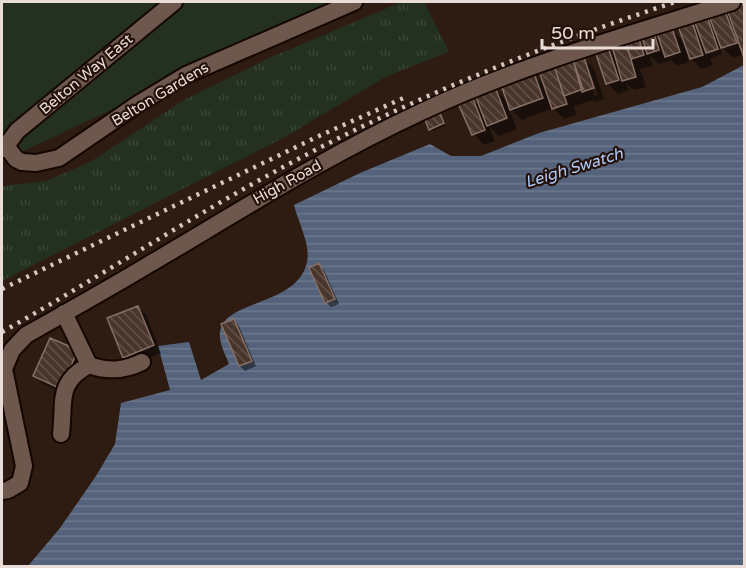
<svg xmlns="http://www.w3.org/2000/svg" width="746" height="568" viewBox="0 0 746 568" font-family="'Varela Round',sans-serif">
  <style>
    .grass { fill: url(#grass-tufts) }
    .green { fill: #243120 }
    .water { fill: url(#water-rules) }
    .shadow { fill: #0007; fill-rule: evenodd }
    .building { fill: url(#building-back-hatch); stroke: #866f65; stroke-width: 1.5 }
    .lines { fill: none; stroke-linecap: round; stroke-linejoin: round }
    .minor-casing { stroke: #150602; stroke-width: 20 }
    .minor { stroke: #6e584e; stroke-width: 16 }
    .rail { stroke: #d4c6c0; stroke-width: 4.5; stroke-dasharray: 3 6; stroke-linecap: butt }
    .labels { text-anchor: middle; dominant-baseline: central; stroke-width: 4.5; stroke-linejoin: round; paint-order: stroke }
    .street-label { font-size: 15px; fill: #eaddd7; stroke: #24120a }
    .water-label { font-size: 16px; font-style: italic; fill: #afccfb; stroke: #24120a }
  </style>
  <defs>
    <pattern id="grass-tufts" width="24" height="20" patternUnits="userSpaceOnUse" patternTransform="scale(1.5)"><rect width="24" height="20" fill="#243120"/><path d="M3 7l-1-3M5 7V3M7 7l1-3M15 17l-1-3M17 17v-4M19 17l1-3" fill="none" stroke="#394535"/></pattern>
    <pattern id="water-rules" width="6" height="5" patternUnits="userSpaceOnUse" patternTransform="scale(1.5)"><rect width="6" height="5" fill="#54637b"/><path d="M0 2.5h6" fill="none" stroke="#6d798d"/></pattern>
    <pattern id="building-back-hatch" width="6" height="6" patternUnits="userSpaceOnUse" patternTransform="scale(1.5)"><rect width="6" height="6" fill="#49352c"/><path d="M-1 5l2 2M0 0l6 6M5-1l2 2" fill="none" stroke="#63524a"/></pattern>
  </defs>
  <rect width="100%" height="100%" fill="#2e1c13"/>
  <!-- grass -->
  <path class="grass" d="M 402,2 L 424,2 L 449,52 L 387,76 L 285,137 L 2,281 L 2,186 L 46,181 L 90,162 L 184,100 L 269,58 Z"/>
  <!-- green -->
  <path class="green" d="M 2,2 L 342,2 L 2,161 Z"/>
  <!-- water -->
  <path class="water" d="M 744,65 L 744,566 L 28,566 L 60,528 L 96,476 L 115,444 L 121,403 L 170,390 L 158,346 L 189,342 L 201,380 L 229,364 C 226,356 221,347 220,338 C 216,298 297,309 307,262 C 311,245 298,222 294,205 L 360,173 L 430,144 L 451,156 L 481,156 L 539,133 L 702,87 Z"/>
  <!-- shadow -->
  <path class="shadow" d="M 744,4 L 744,54 L 733,58 L 724,49 L 726,48 L 725,45 L 721,47 L 719,44 L 720,47 L 708,51 L 708,54 L 721,50 L 722,54 L 710,58 L 713,65 L 702,69 L 687,55 L 689,62 L 677,66 L 671,60 L 659,64 L 650,56 L 653,66 L 640,69 L 646,87 L 634,90 L 626,83 L 629,90 L 618,94 L 607,83 L 608,48 L 616,57 L 614,47 L 638,40 L 646,48 L 654,35 L 662,44 L 672,30 L 686,44 L 691,23 L 699,31 L 706,18 L 714,26 L 725,12 L 733,20 L 729,10 Z
    M 583,59 L 594,69 L 604,99 L 594,102 L 593,100 L 574,106 L 576,115 L 564,119 L 554,108 L 522,120 L 507,105 L 517,129 L 499,136 L 489,126 L 495,141 L 484,145 L 474,134 L 471,98 L 482,108 L 495,89 L 510,104 L 534,75 L 546,87 ZM 586,69 L 589,69 L 598,95 L 595,96 Z
    M 441,117 L 445,126 L 432,131 L 430,129 Z
    M 319,265 L 324,270 L 339,304 L 331,307 L 326,302 Z
    M 138,307 L 146,315 L 161,353 L 132,365 L 124,357 Z
    M 234,320 L 239,326 L 256,366 L 245,371 L 240,366 L 223,325 Z
    M 51,340 L 86,359 L 69,396 L 43,384 L 35,376 Z"/>
  <!-- building -->
  <path class="building" d="M 744,3 L 744,58 L 727,9 Z
    M 725,11 L 737,43 L 721,48 L 709,16 Z
    M 707,16 L 718,49 L 706,53 L 694,20 Z
    M 692,21 L 703,55 L 690,59 L 678,26 Z
    M 672,28 L 680,52 L 665,57 L 657,33 Z
    M 654,33 L 659,50 L 647,54 L 642,37 Z
    M 639,39 L 644,55 L 631,59 L 626,42 Z
    M 626,42 L 636,77 L 622,81 L 612,46 Z
    M 608,47 L 619,80 L 606,84 L 595,51 Z
    M 584,57 L 594,88 L 582,92 L 573,60 Z
    M 573,60 L 583,89 L 564,96 L 554,66 Z
    M 554,66 L 567,104 L 552,109 L 539,71 Z
    M 534,73 L 543,98 L 510,110 L 501,85 Z
    M 495,87 L 507,118 L 487,126 L 475,95 Z
    M 472,96 L 485,130 L 472,135 L 457,101 Z
    M 440,113 L 444,123 L 429,130 L 425,120 Z
    M 319,263 L 335,299 L 325,303 L 309,268 Z
    M 138,306 L 154,345 L 123,358 L 107,318 Z
    M 234,319 L 252,361 L 239,366 L 221,324 Z
    M 50,338 L 78,350 L 61,389 L 33,376 Z"/>
  <g class="lines">
    <!-- minor casing -->
    <g class="minor-casing">
      <path id="minor" d="M 6,146 L 16,159 L 22,162 L 36,163 L 59,158 L 138,104 L 186,75 L 354,2
        M 2,149 L 6,146 L 17,131 L 174,2
        M 89,365 C 108,372 124,371 142,362
        M 61,434 C 65,401 56,383 89,365 L 64,313
        M 2,491 L 8,490 L 20,483 L 24,466 L 4,369 L 12,350 L 26,335 C 67,312 108,289 148,265 C 238,212 326,156 421,112 C 520,65 628,35 732,2"/>
    </g>
    <!-- minor -->
    <use href="#minor" class="minor"/>
    <!-- rail -->
    <path class="rail" d="M 2,289 L 319,136 L 408,96
      M 2,332 C 98,278 190,217 287,165 C 411,98 542,46 675,2"/>
  </g>
  <g class="labels">
    <!-- street labels -->
    <g class="street-label">
      <text transform="translate(86 74) rotate(-40)">Belton Way East</text>
      <text transform="translate(160 94) rotate(-31)">Belton Gardens</text>
      <text transform="translate(287 182) rotate(-29)">High Road</text>
    </g>
    <!-- water labels -->
    <g class="water-label">
      <text transform="translate(574 168) rotate(-17)">Leigh Swatch</text>
    </g>
  </g>
  <!-- border -->
  <rect width="746" height="568" fill="none" stroke="#eaddd7" stroke-width="6"/>
  <!-- scale -->
  <path d="M542 39v9h111v-9" fill="none" stroke="#eaddd7" stroke-width="3"/>
  <text x="551" y="39" font-size="18" fill="#eaddd7" stroke="#24120a" stroke-width="4.5" paint-order="stroke">50 m</text>
</svg>
